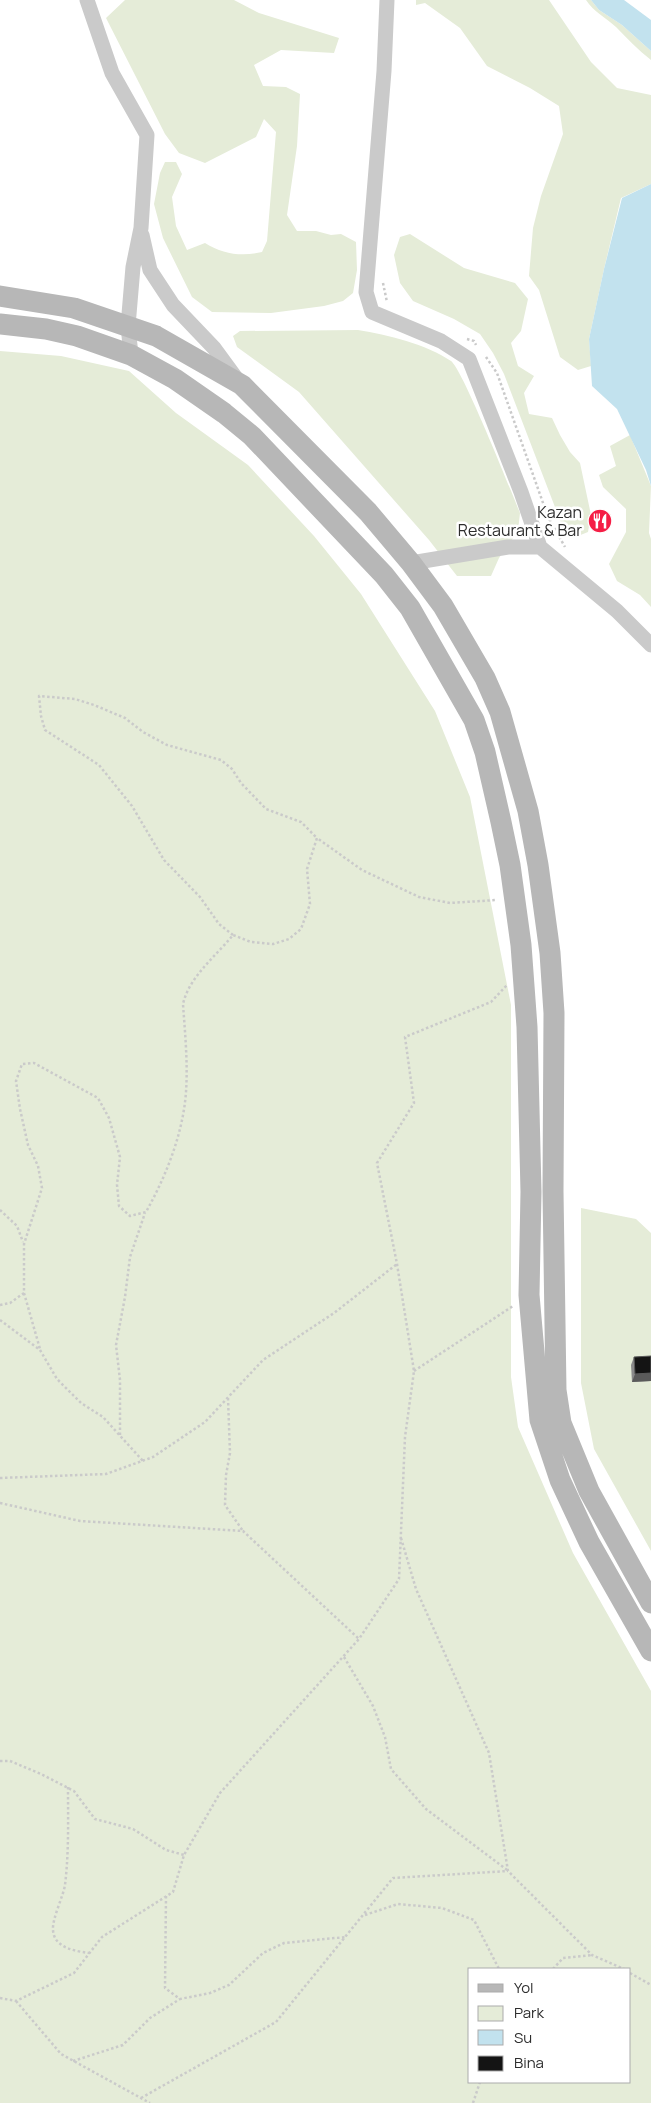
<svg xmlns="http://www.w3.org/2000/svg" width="651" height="2103" viewBox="0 0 651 2103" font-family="Manrope,sans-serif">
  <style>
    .green { fill: #e5ecd8; fill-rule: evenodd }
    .water { fill: #c2e2ee }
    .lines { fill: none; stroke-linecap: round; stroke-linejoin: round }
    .path { stroke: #cacaca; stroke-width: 2.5; stroke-dasharray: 2.5 2.5; stroke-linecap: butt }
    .minor { stroke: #cacaca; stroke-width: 15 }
    .secondary { stroke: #b7b7b7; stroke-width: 21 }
    .wall { fill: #8a8a8a }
    .shaded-wall { fill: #5a5a5a }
    .building { fill: #141414; stroke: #5a5a5a }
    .labels { text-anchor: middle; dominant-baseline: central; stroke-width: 5; stroke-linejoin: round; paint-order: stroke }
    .poi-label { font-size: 16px; fill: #2d2d2d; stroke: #fff; text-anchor: end }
  </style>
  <rect width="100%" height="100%" fill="#fff"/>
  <!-- green -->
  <path class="green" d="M 125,0 L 234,0 L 259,13 L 339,38 L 334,53 L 281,50 L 254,65 L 263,86 L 286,87 L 300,94 L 297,146 L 287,215 L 297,231 L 316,231 L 331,235 L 341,234 L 356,242 L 357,270 L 353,293 L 343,301 L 324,306 L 271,313 L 212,312 L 192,297 L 163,238 L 154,204 L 160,173 L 165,162 L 176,162 L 182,174 L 172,197 L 176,226 L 187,250 L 205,243 C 223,254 241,257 262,252 L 267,241 L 276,132 L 264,119 L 256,137 L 205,163 L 179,153 L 165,134 L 106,18 Z
    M 416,0 L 549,0 L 591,62 L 617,88 L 651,95 L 651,184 L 621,198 L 604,269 L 589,339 L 591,366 L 578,370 L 560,357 L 539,290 L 529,276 L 533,228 L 541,196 L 563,134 L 559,106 L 530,88 L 487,66 L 460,28 L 425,3 L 416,5 Z
    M 586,0 L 591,0 L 599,10 L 622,25 L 651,51 L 651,60 C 638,50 627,38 616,27 C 605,17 594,12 586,0 Z
    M 410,234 L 464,268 L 515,283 L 528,299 L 521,331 L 511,343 L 518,366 L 534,376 L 524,393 L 529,414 L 552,418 L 560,435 L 570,452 L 580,463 L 591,515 L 588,532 L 578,536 L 563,528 L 504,374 L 493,353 L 480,334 L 454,319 L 413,301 L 400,283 L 394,255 L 400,237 Z
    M 358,330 C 388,335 426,344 451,361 C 463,370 511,491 520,513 L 518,531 L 499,558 L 491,576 L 457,576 L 429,540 L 299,392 L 237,347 L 233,336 L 240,331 Z
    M 0,351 L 61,356 L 129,371 L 176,413 L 248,465 L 314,536 L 361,594 L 435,711 L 470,797 L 511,1005 L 511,1377 L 518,1427 L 573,1553 L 651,1691 L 651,2103 L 0,2103 ZM 470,1969 L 630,1969 L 630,2082 L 470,2082 Z
    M 630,435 L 651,486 L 649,533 L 651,539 L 651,607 L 640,595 L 617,581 L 609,564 L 626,532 L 626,509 L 603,487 L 599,475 L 616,466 L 610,446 Z
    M 581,1208 L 636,1219 L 651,1233 L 651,1551 L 594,1449 L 581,1383 Z"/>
  <!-- water -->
  <path class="water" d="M 591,0 L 624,0 L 651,20 L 651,51 L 622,25 L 599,10 Z
    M 651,184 L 651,486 L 646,470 L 617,409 L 592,386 L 589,339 L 604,269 L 622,198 Z"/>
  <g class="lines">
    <!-- path -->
    <path class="path" d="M 383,283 L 387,302
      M 467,339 L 474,341 L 476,345
      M 486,357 L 497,373 L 548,517 L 565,547
      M 233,935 L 219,924 L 200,897 L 164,860 L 132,806 L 99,765 L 45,730 L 41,716 L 39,696 L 75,699 L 94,705 L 125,718 L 143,732 L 167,745 L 221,760 L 232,769 L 241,783 L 266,809 L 301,822 L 317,838
      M 0,1210 L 17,1226 L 23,1242
      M 24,1293 L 40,1349
      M 0,1305 L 10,1303 L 24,1293 L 24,1244 L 42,1188 L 38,1166 L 28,1145 L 20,1109 L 16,1081 L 22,1064 L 34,1063 L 98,1098 L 109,1118 L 120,1157 L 117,1185 L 119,1206 L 130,1216 L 146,1212 C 166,1176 183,1134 186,1092 C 188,1063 185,1033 183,1004 C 189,977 216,956 233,935 L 251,942 L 273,944 L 289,939 L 301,929 L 310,904 L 307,869 L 317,838 L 362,870 L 419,897 L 450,903 L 496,900
      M 0,1320 L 40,1350 L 57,1379 L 81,1403 L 103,1417 L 143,1461
      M 414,1371 L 513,1306
      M 228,1398 L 230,1453 L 226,1475 L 225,1505 L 243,1531
      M 120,1435 L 120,1380 L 116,1345 L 125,1297 L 130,1257 L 145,1213
      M 0,1478 L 106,1474 L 153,1457 L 205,1422 L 263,1360 L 334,1313 L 397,1264
      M 0,1503 L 80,1521 L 243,1531 L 359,1639
      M 401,1538 L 416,1589 L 489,1753 L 508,1871 L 592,1955 L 624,1969
      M 344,1657 L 373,1706 L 385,1737 L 391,1769 L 426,1809 L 507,1870
      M 0,1761 L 10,1761 L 41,1774 L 74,1791 L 95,1819 L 133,1829 L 166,1850 L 184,1855
      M 68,1787 C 68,1820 69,1852 65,1885 C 63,1897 52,1919 53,1930 C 54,1948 75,1951 89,1953
      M 166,1896 L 165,1988 L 180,1999 L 210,1993 L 229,1985 L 263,1953 L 284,1943 L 346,1937
      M 365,1915 L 398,1904 L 442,1908 L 474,1920 L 499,1969
      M 553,1969 L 563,1958 L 592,1955
      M 630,1973 L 651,1985
      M 0,1998 L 16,2001 L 74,1973 L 102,1937 L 173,1892 L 184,1855 L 220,1793 L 359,1639 L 399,1579 L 405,1437 L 414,1371 L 397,1264 L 377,1163 L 414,1103 L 405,1037 L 491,1002 L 507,985
      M 16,2001 L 61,2054 L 150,2103
      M 73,2061 L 123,2045 L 150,2018 L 180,1999
      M 141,2098 L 276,2022 L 393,1878 L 508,1871
      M 473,2103 L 480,2082"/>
    <!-- minor -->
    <path class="minor" d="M 87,0 L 112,73 L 147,135 L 141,228 L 133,267 L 128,326 L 131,355
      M 387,0 L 384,71 L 366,292 L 372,312 L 441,341 L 469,359 L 521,492 L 540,547
      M 142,235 L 150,270 L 173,305 L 214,348 L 236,378
      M 411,563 L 508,547 L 540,547 L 617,611 L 651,645"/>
    <!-- secondary -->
    <path class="secondary" d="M 0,296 L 74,308 L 156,336 L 242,385 L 368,512 L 411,563 L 443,606 L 485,678 L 500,712 L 528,811 L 538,865 L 550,953 L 554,1013 L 553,1191 L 556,1390 L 561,1423 L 589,1491 L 651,1603
      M 0,324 L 46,329 L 77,336 L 131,355 L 175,379 L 224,413 L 252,436 L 384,575 L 410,608 L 474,720 L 485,752 L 501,822 L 510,865 L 521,945 L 527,1027 L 531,1192 L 529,1295 L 540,1420 L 560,1480 L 589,1542 L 651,1651"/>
  </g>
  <!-- wall -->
  <path class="wall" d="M 651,1356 L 651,1381 L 632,1382 L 631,1365 L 634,1357 Z"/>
  <!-- shaded-wall -->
  <path class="shaded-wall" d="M 651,1373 L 651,1381 L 632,1382 L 635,1374 Z"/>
  <!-- building -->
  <path class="building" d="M 651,1356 L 651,1373 L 635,1374 L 634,1357 Z"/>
  <!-- icons -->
  <defs>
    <g id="restaurant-disc" transform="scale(1.25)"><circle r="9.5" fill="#f51e45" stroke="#fff"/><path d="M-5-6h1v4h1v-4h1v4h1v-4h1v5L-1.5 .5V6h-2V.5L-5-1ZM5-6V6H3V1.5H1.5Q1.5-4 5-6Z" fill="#fff"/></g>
  </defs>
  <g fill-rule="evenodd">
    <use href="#restaurant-disc" x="600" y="521"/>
  </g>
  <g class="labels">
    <!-- poi labels -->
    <g class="poi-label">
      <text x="582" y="512">Kazan<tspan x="582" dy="18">Restaurant &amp; Bar</tspan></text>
    </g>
  </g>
  <!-- legend -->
  <rect x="468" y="1968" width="162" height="115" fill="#ffffff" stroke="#ababab"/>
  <rect x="478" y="1984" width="25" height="8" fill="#b7b7b7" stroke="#ababab"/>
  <text x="514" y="1993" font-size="15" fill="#2d2d2d">Yol</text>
  <rect x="478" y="2006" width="25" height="15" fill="#e5ecd8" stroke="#ababab"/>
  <text x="514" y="2018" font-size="15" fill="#2d2d2d">Park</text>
  <rect x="478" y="2030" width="25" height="15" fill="#c2e2ee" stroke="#ababab"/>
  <text x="514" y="2043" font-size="15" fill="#2d2d2d">Su</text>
  <rect x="478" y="2056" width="25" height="15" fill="#141414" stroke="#ababab"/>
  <text x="514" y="2068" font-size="15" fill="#2d2d2d">Bina</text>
</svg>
